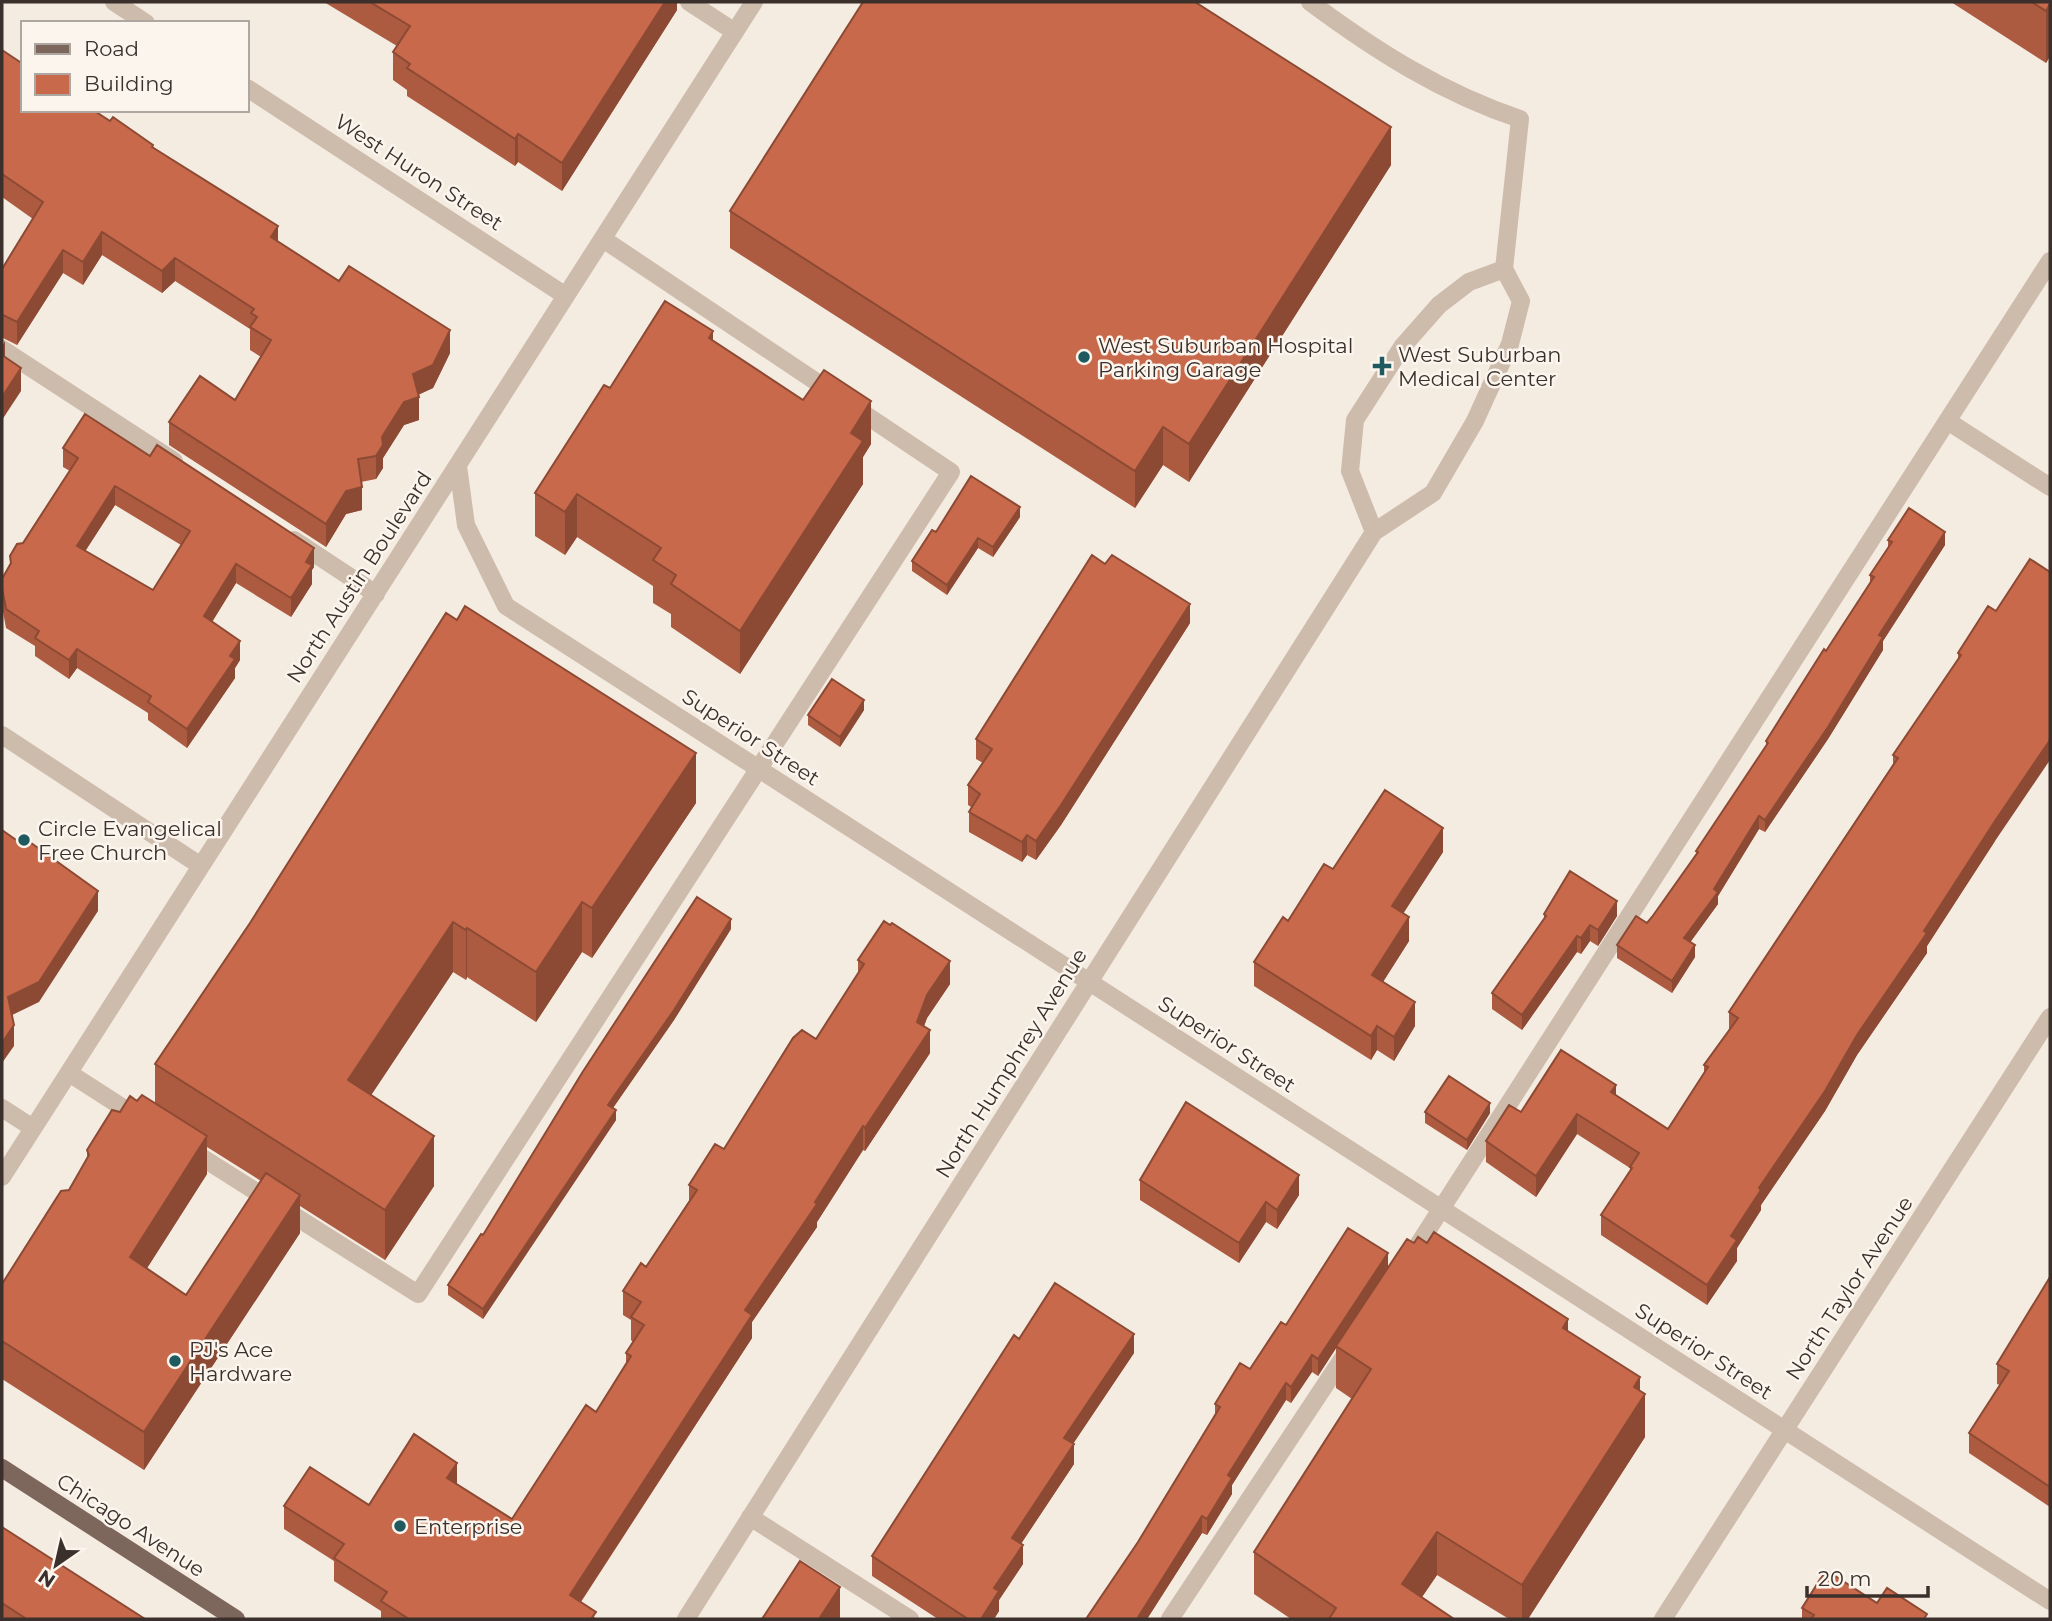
<svg xmlns="http://www.w3.org/2000/svg" width="2052" height="1621" viewBox="0 0 2052 1621" font-family="Montserrat,sans-serif">
  <style>
    .lines { fill: none; stroke-linecap: round; stroke-linejoin: round }
    .minor { stroke: #cdbbac; stroke-width: 18 }
    .major { stroke: #7d675c; stroke-width: 18 }
    .wall { fill: #ac5a40; fill-rule: evenodd }
    .shaded-wall { fill: #8c4a34 }
    .building { fill: #c8694b; stroke: #8c4a34; stroke-width: 2; fill-rule: evenodd }
    .poi-dot { fill: #1f5a5e; stroke: #fbf5ee; stroke-width: 2.5 }
    .labels { text-anchor: middle; dominant-baseline: central; stroke-width: 5; stroke-linejoin: round; paint-order: stroke }
    .street-label { font-size: 21px; fill: #3b302b; stroke: #fbf5ee }
    .poi-label { font-size: 21px; fill: #3b302b; stroke: #fbf5ee; text-anchor: start }
  </style>
  <rect width="100%" height="100%" fill="#f4ebe1"/>
  <g class="lines">
    <!-- minor -->
    <path class="minor" d="M 114,2 L 146,23
      M 689,2 L 735,32
      M 1310,2 C 1376,51 1442,93 1520,119 L 1504,269
      M 247,88 L 566,296
      M 2,349 L 174,461
      M 1949,422 L 2050,487
      M 458,466 L 466,525 L 506,606 L 2050,1601
      M 294,540 L 376,594
      M 2,735 L 201,866
      M 69,1073 L 142,1120
      M 2,1108 L 33,1128
      M 187,1148 L 418,1294 L 951,472 L 603,239
      M 2,1177 L 754,2
      M 1409,1259 L 2050,261
      M 750,1517 L 910,1619
      M 686,1619 L 1374,532 L 1433,493 L 1475,421 L 1510,344 L 1521,301 L 1504,269 L 1469,282 L 1439,305 L 1402,347 L 1355,420 L 1350,471 L 1374,532
      M 1170,1619 L 1349,1349
      M 1663,1619 L 2050,1017"/>
    <!-- major -->
    <path class="major" d="M 2,1468 L 236,1619"/>
  </g>
  <!-- wall -->
  <path class="wall" d="M 324,2 L 677,2 L 677,10 L 562,191 L 518,162 L 515,166 L 407,96 L 407,90 L 393,80 L 393,52 L 397,46 Z
    M 1951,2 L 2050,2 L 2050,56 L 2046,63 Z
    M 2,50 L 23,110 L 153,147 L 278,242 L 450,353 L 433,388 L 418,395 L 419,420 L 404,425 L 383,458 L 383,468 L 376,479 L 361,482 L 362,510 L 346,514 L 326,547 L 169,445 L 169,422 L 235,400 L 261,357 L 250,350 L 250,329 L 175,281 L 162,293 L 102,255 L 83,285 L 63,273 L 17,345 L 3,338 L 2,339 L 2,269 L 33,219 L 2,197 Z
    M 1391,165 L 1189,482 L 1163,465 L 1135,508 L 730,248 L 730,211 Z
    M 713,341 L 871,444 L 863,457 L 863,484 L 740,674 L 671,627 L 671,614 L 653,603 L 653,586 L 577,537 L 565,555 L 535,536 L 535,493 L 610,388 Z
    M 63,448 L 314,567 L 312,570 L 312,584 L 291,617 L 236,583 L 212,622 L 240,660 L 235,668 L 235,678 L 187,748 L 148,720 L 148,713 L 77,668 L 69,679 L 35,656 L 35,646 L 6,628 L 2,606 L 2,579 L 10,566 L 10,556 L 23,543 L 70,471 L 63,467 ZM 115,505 L 181,545 L 153,590 L 85,551 Z
    M 1020,517 L 993,557 L 978,548 L 947,595 L 912,571 L 912,561 L 936,532 Z
    M 1888,540 L 1945,545 L 1883,641 L 1883,650 L 1828,739 L 1765,832 L 1759,829 L 1718,896 L 1718,904 L 1690,942 L 1695,957 L 1672,993 L 1617,958 L 1617,945 L 1647,923 L 1652,917 L 1696,855 L 1696,851 L 1766,746 L 1766,741 L 1870,584 L 1870,575 L 1888,548 Z
    M 1988,606 L 1995,841 L 1927,946 L 1927,953 L 1857,1055 L 1825,1111 L 1761,1205 L 1761,1210 L 1737,1248 L 1737,1261 L 1707,1305 L 1601,1235 L 1601,1215 L 1630,1171 L 1630,1168 L 1577,1134 L 1536,1197 L 1486,1162 L 1486,1141 L 1521,1112 L 1616,1095 L 1668,1129 L 1704,1073 L 1704,1065 L 1729,1031 L 1729,1012 L 1893,764 L 1893,755 L 1958,660 L 1958,653 Z
    M 1190,623 L 1061,825 L 1036,860 L 1027,855 L 1022,862 L 969,832 L 969,812 L 971,807 L 968,805 L 968,785 L 983,763 L 976,759 L 976,739 Z
    M 864,710 L 840,747 L 808,725 L 808,715 Z
    M 696,803 L 592,958 L 582,952 L 536,1022 L 467,977 L 466,980 L 453,972 L 371,1095 L 434,1186 L 385,1260 L 300,1206 L 300,1233 L 144,1470 L 2,1379 L 2,1284 L 69,1190 L 87,1159 L 87,1150 L 120,1112 L 137,1101 L 155,1103 L 155,1064 ZM 207,1147 L 261,1181 L 186,1295 L 147,1268 L 207,1174 Z
    M 1443,852 L 1403,913 L 1409,941 L 1383,982 L 1415,1026 L 1394,1061 L 1377,1050 L 1371,1060 L 1254,986 L 1254,962 L 1333,869 Z
    M 1544,914 L 1617,916 L 1598,946 L 1590,941 L 1581,954 L 1577,952 L 1522,1030 L 1492,1009 L 1492,993 L 1544,920 Z
    M 731,929 L 674,1020 L 613,1108 L 616,1120 L 483,1319 L 448,1295 L 448,1285 L 483,1235 Z
    M 858,960 L 950,984 L 927,1018 L 924,1026 L 930,1053 L 865,1151 L 863,1150 L 817,1222 L 817,1227 L 752,1322 L 752,1338 L 581,1602 L 596,1619 L 381,1619 L 381,1611 L 334,1581 L 334,1561 L 284,1529 L 284,1506 L 369,1505 L 457,1484 L 512,1519 L 596,1412 L 626,1364 L 626,1353 L 633,1342 L 631,1340 L 631,1320 L 623,1315 L 623,1291 L 646,1267 L 689,1201 L 689,1185 L 724,1149 L 816,1039 L 858,973 Z
    M 1425,1112 L 1490,1113 L 1467,1150 L 1425,1123 Z
    M 1140,1180 L 1299,1195 L 1277,1229 L 1266,1222 L 1239,1263 L 1140,1200 Z
    M 1388,1268 L 1568,1331 L 1640,1391 L 1645,1437 L 1528,1619 L 1509,1619 L 1437,1575 L 1422,1597 L 1454,1619 L 1291,1619 L 1254,1594 L 1254,1552 L 1352,1399 L 1336,1388 L 1336,1347 L 1318,1376 L 1312,1372 L 1291,1403 L 1286,1400 L 1232,1485 L 1232,1494 L 1207,1535 L 1202,1533 L 1147,1619 L 1086,1619 L 1138,1542 L 1215,1415 L 1215,1404 L 1250,1369 L 1286,1325 Z
    M 2050,1277 L 2050,1507 L 1969,1453 L 1969,1433 L 2000,1385 L 1997,1384 L 1997,1364 Z
    M 1019,1339 L 1134,1353 L 1073,1444 L 1074,1464 L 1021,1544 L 1023,1564 L 999,1600 L 999,1611 L 994,1619 L 938,1619 L 872,1576 L 872,1556 Z
    M 2,1527 L 145,1619 L 2,1619 Z
    M 1877,1603 L 1927,1619 L 1802,1619 L 1802,1608 Z"/>
  <!-- shaded-wall -->
  <path class="shaded-wall" d="M 665,2 L 677,2 L 677,10 L 562,191 L 562,163 Z
    M 2050,4 L 2050,56 L 2046,63 L 2046,11 Z
    M 1391,127 L 1391,165 L 1189,482 L 1189,444 Z
    M 518,134 L 518,162 L 515,166 L 515,139 Z
    M 278,226 L 278,249 L 271,237 Z
    M 102,232 L 102,255 L 83,285 L 83,262 Z
    M 63,250 L 63,273 L 17,345 L 17,322 Z
    M 175,258 L 175,281 L 162,293 L 162,271 Z
    M 3,315 L 3,338 L 2,339 L 2,316 Z
    M 450,330 L 450,353 L 433,388 L 413,397 L 413,374 Z
    M 713,331 L 713,374 L 709,338 Z
    M 5,341 L 5,364 L 2,369 L 2,346 Z
    M 21,368 L 21,391 L 2,420 L 2,397 Z
    M 419,397 L 419,420 L 404,425 L 383,458 L 383,468 L 376,479 L 376,456 L 382,437 L 404,402 Z
    M 871,401 L 871,444 L 863,457 L 863,484 L 740,674 L 740,631 L 851,433 Z
    M 1163,427 L 1163,465 L 1135,508 L 1135,471 Z
    M 115,486 L 115,505 L 77,564 L 77,546 Z
    M 362,487 L 362,510 L 346,514 L 326,547 L 326,524 L 346,491 Z
    M 577,494 L 577,537 L 565,555 L 565,512 Z
    M 1020,507 L 1020,517 L 993,557 L 993,547 Z
    M 1945,532 L 1945,545 L 1883,641 L 1883,650 L 1828,739 L 1765,832 L 1765,820 L 1879,635 Z
    M 978,538 L 978,548 L 947,595 L 947,585 Z
    M 314,548 L 314,567 L 312,570 L 312,584 L 291,617 L 291,598 L 306,562 Z
    M 236,564 L 236,583 L 204,635 L 204,616 Z
    M 1190,604 L 1190,623 L 1061,825 L 1036,860 L 1036,841 Z
    M 240,641 L 240,660 L 235,668 L 235,678 L 187,748 L 187,729 Z
    M 77,649 L 77,668 L 69,679 L 69,660 Z
    M 864,700 L 864,710 L 840,747 L 840,737 Z
    M 2050,740 L 2050,760 L 1995,841 L 1927,946 L 1927,953 L 1857,1055 L 1825,1111 L 1761,1205 L 1761,1210 L 1737,1248 L 1737,1261 L 1707,1305 L 1707,1285 L 1731,1236 L 1759,1188 L 1995,821 Z
    M 696,753 L 696,803 L 592,958 L 592,908 Z
    M 1759,816 L 1759,829 L 1718,896 L 1718,904 L 1684,951 L 1684,938 Z
    M 1443,828 L 1443,852 L 1392,931 L 1392,906 Z
    M 1027,835 L 1027,855 L 1022,862 L 1022,842 Z
    M 98,891 L 98,911 L 39,1002 L 8,1017 L 8,997 Z
    M 1617,901 L 1617,916 L 1598,946 L 1598,930 Z
    M 582,902 L 582,952 L 536,1022 L 536,972 Z
    M 1409,917 L 1409,941 L 1372,999 L 1372,975 Z
    M 731,919 L 731,929 L 674,1020 L 608,1115 L 608,1105 Z
    M 453,922 L 453,972 L 348,1130 L 348,1080 Z
    M 1590,925 L 1590,941 L 1581,954 L 1581,938 Z
    M 467,928 L 467,977 L 466,980 L 466,930 Z
    M 1577,936 L 1577,952 L 1522,1030 L 1522,1015 Z
    M 1695,945 L 1695,957 L 1672,993 L 1672,981 Z
    M 950,961 L 950,984 L 927,1018 L 917,1045 L 917,1022 L 927,995 Z
    M 1415,1002 L 1415,1026 L 1394,1061 L 1394,1037 Z
    M 14,1025 L 14,1046 L 2,1063 L 2,1043 Z
    M 1377,1026 L 1377,1050 L 1371,1060 L 1371,1036 Z
    M 930,1030 L 930,1053 L 865,1151 L 865,1128 Z
    M 1616,1085 L 1616,1106 L 1611,1092 Z
    M 1490,1103 L 1490,1113 L 1467,1150 L 1467,1140 Z
    M 616,1110 L 616,1120 L 483,1319 L 483,1309 Z
    M 1577,1114 L 1577,1134 L 1536,1197 L 1536,1176 Z
    M 863,1126 L 863,1150 L 817,1222 L 817,1227 L 752,1322 L 752,1338 L 570,1618 L 570,1595 L 745,1310 Z
    M 207,1136 L 207,1174 L 130,1295 L 130,1257 Z
    M 434,1136 L 434,1186 L 385,1260 L 385,1210 Z
    M 1299,1175 L 1299,1195 L 1277,1229 L 1277,1210 Z
    M 300,1195 L 300,1233 L 144,1470 L 144,1432 Z
    M 1266,1202 L 1266,1222 L 1239,1263 L 1239,1243 Z
    M 1388,1253 L 1388,1269 L 1318,1376 L 1318,1359 Z
    M 1568,1319 L 1568,1362 L 1563,1328 Z
    M 1134,1334 L 1134,1353 L 1064,1457 L 1064,1438 Z
    M 1312,1355 L 1312,1372 L 1291,1403 L 1291,1387 Z
    M 1640,1377 L 1640,1402 L 1645,1394 L 1645,1437 L 1528,1619 L 1522,1619 L 1522,1585 L 1634,1387 Z
    M 1286,1383 L 1286,1400 L 1232,1485 L 1232,1494 L 1207,1535 L 1207,1519 L 1228,1475 Z
    M 1074,1444 L 1074,1464 L 1012,1557 L 1012,1538 Z
    M 457,1463 L 457,1486 L 447,1478 Z
    M 1202,1516 L 1202,1533 L 1147,1619 L 1137,1619 Z
    M 1437,1532 L 1437,1575 L 1407,1619 L 1402,1584 Z
    M 1023,1545 L 1023,1564 L 999,1600 L 999,1611 L 994,1619 L 981,1619 L 994,1588 Z
    M 840,1587 L 840,1619 L 819,1619 Z"/>
  <!-- building -->
  <path class="building" d="M 370,2 L 665,2 L 562,163 L 518,134 L 515,139 L 407,68 L 410,64 L 393,52 L 410,26 Z
    M 863,2 L 1195,2 L 1391,127 L 1189,444 L 1163,427 L 1135,471 L 730,211 Z
    M 2032,2 L 2050,2 L 2050,4 L 2046,11 Z
    M 2,50 L 23,64 L 23,110 L 93,110 L 110,121 L 113,117 L 153,145 L 152,147 L 278,226 L 271,237 L 339,281 L 349,266 L 450,330 L 433,365 L 413,374 L 419,397 L 404,402 L 382,437 L 383,445 L 376,456 L 358,459 L 362,487 L 346,491 L 326,524 L 169,422 L 200,376 L 235,400 L 271,340 L 250,327 L 257,317 L 251,313 L 254,309 L 175,258 L 162,271 L 102,232 L 83,262 L 63,250 L 17,322 L 3,315 L 2,316 L 2,269 L 43,202 L 2,174 Z
    M 665,301 L 713,331 L 709,338 L 803,400 L 824,370 L 871,401 L 851,433 L 863,441 L 740,631 L 671,584 L 676,575 L 653,560 L 661,548 L 577,494 L 565,512 L 535,493 L 604,385 L 610,388 Z
    M 2,355 L 21,368 L 2,397 Z
    M 85,414 L 150,456 L 157,445 L 314,548 L 306,562 L 312,565 L 291,598 L 236,564 L 204,616 L 240,641 L 230,656 L 235,659 L 187,729 L 148,702 L 151,696 L 77,649 L 69,660 L 35,638 L 39,631 L 6,609 L 2,588 L 2,579 L 11,563 L 10,556 L 17,544 L 23,543 L 78,458 L 63,448 ZM 115,486 L 190,531 L 153,590 L 77,546 Z
    M 971,476 L 1020,507 L 993,547 L 978,538 L 947,585 L 912,561 L 932,530 L 936,532 Z
    M 1909,508 L 1945,532 L 1879,635 L 1883,637 L 1828,727 L 1765,820 L 1759,816 L 1714,889 L 1718,892 L 1684,938 L 1695,945 L 1672,981 L 1617,945 L 1636,916 L 1647,923 L 1652,917 L 1698,852 L 1696,851 L 1768,743 L 1766,741 L 1824,649 L 1826,651 L 1874,577 L 1870,575 L 1892,542 L 1888,540 Z
    M 1092,555 L 1105,564 L 1112,555 L 1190,604 L 1061,805 L 1036,841 L 1027,835 L 1022,842 L 969,812 L 980,794 L 968,785 L 992,749 L 976,739 Z
    M 2030,559 L 2050,572 L 2050,740 L 1995,821 L 1924,931 L 1927,933 L 1857,1035 L 1825,1091 L 1759,1188 L 1761,1190 L 1731,1236 L 1737,1240 L 1707,1285 L 1601,1215 L 1632,1168 L 1630,1167 L 1639,1153 L 1577,1114 L 1536,1176 L 1486,1141 L 1509,1105 L 1521,1112 L 1561,1050 L 1616,1085 L 1611,1092 L 1668,1129 L 1708,1067 L 1704,1065 L 1738,1018 L 1729,1012 L 1898,758 L 1893,755 L 1961,655 L 1958,653 L 1988,606 L 1996,611 Z
    M 465,606 L 696,753 L 592,908 L 582,902 L 536,972 L 467,928 L 466,930 L 453,922 L 348,1080 L 434,1136 L 385,1210 L 155,1064 L 250,923 L 446,613 L 457,620 Z
    M 832,679 L 864,700 L 840,737 L 808,715 Z
    M 1385,790 L 1443,828 L 1392,906 L 1409,917 L 1372,975 L 1415,1002 L 1394,1037 L 1377,1026 L 1371,1036 L 1254,962 L 1283,917 L 1288,921 L 1324,864 L 1333,869 Z
    M 2,830 L 19,842 L 27,840 L 98,891 L 39,982 L 8,997 L 14,1025 L 2,1043 Z
    M 1570,871 L 1617,901 L 1598,930 L 1590,925 L 1581,938 L 1577,936 L 1522,1015 L 1492,993 L 1546,916 L 1544,914 Z
    M 697,897 L 731,919 L 674,1010 L 608,1105 L 616,1110 L 483,1309 L 448,1285 L 481,1234 L 483,1235 L 582,1073 Z
    M 884,921 L 890,925 L 892,923 L 950,961 L 927,995 L 917,1022 L 930,1030 L 865,1128 L 863,1126 L 815,1202 L 817,1204 L 745,1310 L 752,1315 L 570,1595 L 596,1612 L 591,1619 L 409,1619 L 381,1601 L 387,1592 L 334,1558 L 344,1544 L 284,1506 L 310,1467 L 369,1505 L 414,1434 L 457,1463 L 447,1478 L 512,1519 L 586,1405 L 596,1412 L 631,1356 L 626,1353 L 644,1325 L 631,1317 L 641,1302 L 623,1291 L 641,1263 L 646,1267 L 697,1190 L 689,1185 L 715,1144 L 724,1149 L 793,1038 L 802,1030 L 816,1039 L 864,964 L 858,960 Z
    M 1449,1076 L 1490,1103 L 1467,1140 L 1425,1112 Z
    M 142,1095 L 207,1136 L 130,1257 L 186,1295 L 266,1173 L 300,1195 L 144,1432 L 2,1341 L 2,1284 L 61,1191 L 69,1190 L 89,1155 L 87,1150 L 112,1110 L 120,1112 L 130,1096 L 137,1101 Z
    M 1186,1102 L 1299,1175 L 1277,1210 L 1266,1202 L 1239,1243 L 1140,1180 Z
    M 1348,1228 L 1388,1253 L 1318,1359 L 1312,1355 L 1291,1387 L 1286,1383 L 1228,1475 L 1232,1478 L 1207,1519 L 1202,1516 L 1137,1619 L 1086,1619 L 1138,1542 L 1220,1407 L 1215,1404 L 1240,1363 L 1250,1369 L 1281,1322 L 1286,1325 Z
    M 1434,1232 L 1568,1319 L 1563,1328 L 1640,1377 L 1634,1387 L 1645,1394 L 1522,1585 L 1437,1532 L 1402,1584 L 1454,1619 L 1329,1619 L 1336,1608 L 1254,1552 L 1371,1369 L 1336,1346 L 1407,1239 L 1414,1243 L 1418,1237 L 1427,1243 Z
    M 2050,1277 L 2050,1487 L 1969,1433 L 2009,1371 L 1997,1364 Z
    M 1055,1283 L 1134,1334 L 1064,1438 L 1074,1444 L 1012,1538 L 1023,1545 L 994,1588 L 999,1591 L 981,1619 L 968,1619 L 872,1556 L 1014,1335 L 1019,1339 Z
    M 2,1527 L 145,1619 L 25,1619 L 25,1618 L 2,1603 Z
    M 800,1561 L 840,1587 L 819,1619 L 762,1619 Z
    M 1826,1570 L 1877,1603 L 1887,1588 L 1927,1614 L 1924,1619 L 1811,1619 L 1814,1615 L 1802,1608 Z"/>
  <!-- markers -->
  <g class="poi-dot">
    <circle cx="1084" cy="357" r="7"/>
    <path d="M1378.5 355.5h7v7h7v7h-7v7h-7v-7h-7v-7h7z"/>
    <circle cx="24" cy="840" r="7"/>
    <circle cx="175" cy="1361" r="7"/>
    <circle cx="400" cy="1526" r="7"/>
  </g>
  <g class="labels">
    <!-- street labels -->
    <g class="street-label">
      <text transform="translate(419 172) rotate(33)">West Huron Street</text>
      <text transform="translate(359 577) rotate(-57)">North Austin Boulevard</text>
      <text transform="translate(751 737) rotate(33)">Superior Street</text>
      <text transform="translate(1227 1044) rotate(33)">Superior Street</text>
      <text transform="translate(1011 1063) rotate(-58)">North Humphrey Avenue</text>
      <text transform="translate(1849 1288) rotate(-57)">North Taylor Avenue</text>
      <text transform="translate(1704 1351) rotate(33)">Superior Street</text>
      <text transform="translate(131 1525) rotate(33)">Chicago Avenue</text>
    </g>
    <!-- poi labels -->
    <g class="poi-label">
      <text x="1098" y="345">West Suburban Hospital<tspan x="1098" dy="24">Parking Garage</tspan></text>
      <text x="1398" y="354">West Suburban<tspan x="1398" dy="24">Medical Center</tspan></text>
      <text x="38" y="828">Circle Evangelical<tspan x="38" dy="24">Free Church</tspan></text>
      <text x="189" y="1349">PJ's Ace<tspan x="189" dy="24">Hardware</tspan></text>
      <text x="414" y="1526">Enterprise</text>
    </g>
  </g>
  <!-- border -->
  <rect width="2052" height="1621" fill="none" stroke="#3b302b" stroke-width="7"/>
  <!-- legend -->
  <rect x="21" y="21" width="228" height="91" fill="#fbf5ee" stroke="#aea6a0" stroke-width="2"/>
  <rect x="35" y="44" width="35" height="10" fill="#7d675c" stroke="#aea6a0" stroke-width="2"/>
  <text x="84" y="56" font-size="21" fill="#3b302b">Road</text>
  <rect x="35" y="74" width="35" height="21" fill="#c8694b" stroke="#aea6a0" stroke-width="2"/>
  <text x="84" y="91" font-size="21" fill="#3b302b">Building</text>
  <!-- north arrow -->
  <g transform="translate(56 1565) rotate(214)" stroke="#fbf5ee" stroke-width="5" paint-order="stroke">
  <path d="M0-5L12 26L0 18L-12 26Z" fill="#3b302b"/>
  <text y="-10" font-size="19" font-weight="bold" text-anchor="middle" fill="#3b302b">N</text>
  </g>
  <!-- scale -->
  <path d="M1807 1586v10h121v-10" fill="none" stroke="#3b302b" stroke-width="3.5"/>
  <text x="1818" y="1586" font-size="21" fill="#3b302b" stroke="#fbf5ee" stroke-width="5" paint-order="stroke">20 m</text>
</svg>
